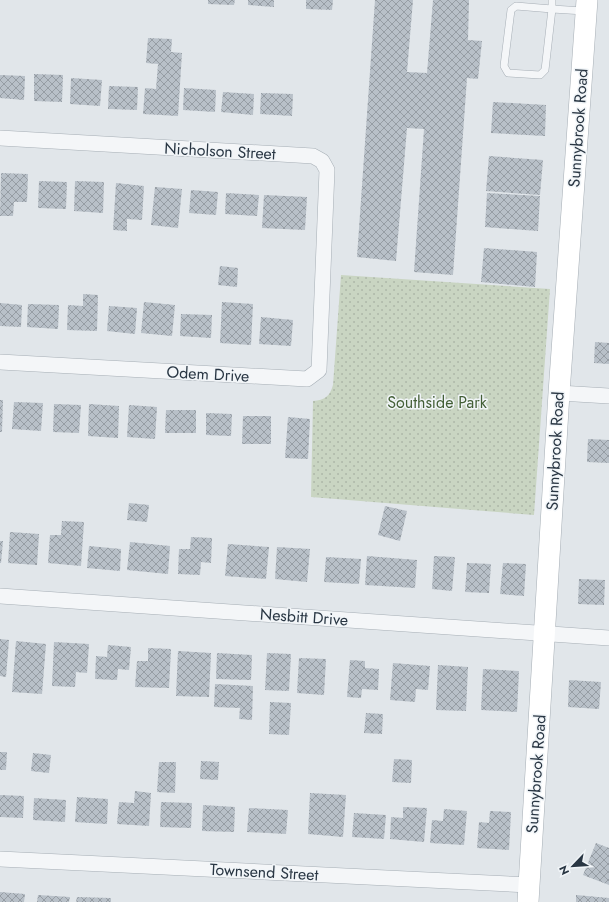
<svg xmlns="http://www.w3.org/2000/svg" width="609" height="902" viewBox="0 0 609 902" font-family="Jost,sans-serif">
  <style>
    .park { fill: url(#park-dots) }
    .building { fill: url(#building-cross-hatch) }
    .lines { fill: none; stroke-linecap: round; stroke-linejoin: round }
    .lane-casing { stroke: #a6aeb5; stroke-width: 8 }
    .street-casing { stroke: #a6aeb5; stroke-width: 16 }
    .secondary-casing { stroke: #a6aeb5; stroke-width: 22 }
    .lane { stroke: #f4f6f8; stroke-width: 7 }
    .street { stroke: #f4f6f8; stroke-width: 15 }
    .secondary { stroke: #fff; stroke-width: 21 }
    .labels { text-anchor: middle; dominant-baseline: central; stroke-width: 3; stroke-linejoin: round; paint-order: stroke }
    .street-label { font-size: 16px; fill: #293643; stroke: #f1f5f8 }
    .park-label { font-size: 16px; fill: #435f36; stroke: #f1f5f8 }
  </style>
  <defs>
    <pattern id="park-dots" width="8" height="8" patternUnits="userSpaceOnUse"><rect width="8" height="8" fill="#c9d5c2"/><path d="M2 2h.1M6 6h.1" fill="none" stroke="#adb7a8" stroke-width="1.8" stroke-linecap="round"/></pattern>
    <pattern id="building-cross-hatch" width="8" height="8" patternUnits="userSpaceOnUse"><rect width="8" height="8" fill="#b8c0c8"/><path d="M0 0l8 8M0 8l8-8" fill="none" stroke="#969da4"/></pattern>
  </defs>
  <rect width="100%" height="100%" fill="#e1e6ea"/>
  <!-- park -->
  <path class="park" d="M 341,275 L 550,289 L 534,515 L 311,497 L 313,401 C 325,400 330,396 333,385 Z"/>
  <!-- building -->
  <path class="building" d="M 208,0 L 235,0 L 234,5 L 208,4 Z
    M 248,0 L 274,0 L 274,7 L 248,5 Z
    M 306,0 L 333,0 L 332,10 L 306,9 Z
    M 375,0 L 413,0 L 407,72 L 427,73 L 433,0 L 469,0 L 468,40 L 482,41 L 478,79 L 467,78 L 453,275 L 414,272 L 424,129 L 407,128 L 396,261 L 357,257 Z
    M 148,38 L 172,39 L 171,52 L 182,53 L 178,116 L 143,114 L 145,88 L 156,89 L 158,64 L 146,63 Z
    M 34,74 L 63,75 L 62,102 L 34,101 Z
    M 0,75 L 25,76 L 24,100 L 0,98 Z
    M 71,78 L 102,80 L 100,106 L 70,104 Z
    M 109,86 L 138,87 L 137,110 L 108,109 Z
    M 184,88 L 216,90 L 215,112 L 183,110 Z
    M 223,92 L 254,94 L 253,115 L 221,112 Z
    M 261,93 L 293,94 L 292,116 L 260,114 Z
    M 493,102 L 546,105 L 545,136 L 491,133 Z
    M 489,156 L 543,160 L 540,195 L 486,191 Z
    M 1,173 L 28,174 L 27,202 L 14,202 L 13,216 L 0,216 Z
    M 39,181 L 67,182 L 66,209 L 38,208 Z
    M 75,181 L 104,182 L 103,213 L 74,211 Z
    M 116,183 L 144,186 L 142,220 L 127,219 L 127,231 L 113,230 Z
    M 155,187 L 182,189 L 178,228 L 151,225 Z
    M 191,190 L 218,192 L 216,215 L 189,213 Z
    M 226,193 L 259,195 L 257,216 L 225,214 Z
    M 487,193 L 540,196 L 538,231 L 485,227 Z
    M 264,195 L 307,197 L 305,230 L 262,228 Z
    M 484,248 L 537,252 L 535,287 L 481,282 Z
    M 220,266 L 238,268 L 237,287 L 218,285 Z
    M 83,294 L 98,295 L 97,331 L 67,330 L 68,305 L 83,306 Z
    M 144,302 L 175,305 L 172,336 L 141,333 Z
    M 222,302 L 253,304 L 251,345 L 220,343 Z
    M 0,303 L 22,305 L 21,327 L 0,326 Z
    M 28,304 L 59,305 L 58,329 L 27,327 Z
    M 109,306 L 137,308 L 135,334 L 107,331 Z
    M 181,314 L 212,315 L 211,338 L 180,336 Z
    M 261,317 L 293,320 L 291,346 L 259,344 Z
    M 595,342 L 609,343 L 609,364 L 594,363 Z
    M 0,400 L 3,400 L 2,432 L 0,432 Z
    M 14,402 L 43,403 L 41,431 L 12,429 Z
    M 54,404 L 81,405 L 79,433 L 53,432 Z
    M 89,404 L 119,406 L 118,438 L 88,436 Z
    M 129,405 L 157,407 L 155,439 L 127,437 Z
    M 166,410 L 196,410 L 196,433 L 165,433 Z
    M 206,413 L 232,414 L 231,436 L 206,435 Z
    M 243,416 L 271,416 L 271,444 L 242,444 Z
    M 288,417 L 310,419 L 308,459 L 285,458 Z
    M 588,439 L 609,440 L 609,463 L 587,462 Z
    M 129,503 L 149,505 L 147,522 L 127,520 Z
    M 385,506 L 407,511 L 400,541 L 378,535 Z
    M 62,521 L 84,522 L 81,566 L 48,563 L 50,535 L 61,535 Z
    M 10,532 L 39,534 L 37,565 L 8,563 Z
    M 191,537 L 212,538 L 211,563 L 201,562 L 200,575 L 178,574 L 179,549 L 190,549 Z
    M 0,541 L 3,541 L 1,563 L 0,563 Z
    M 130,542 L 170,546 L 168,574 L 127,570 Z
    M 228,544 L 269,547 L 266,579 L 225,576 Z
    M 89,546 L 121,549 L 120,571 L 87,568 Z
    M 277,547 L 310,549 L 307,582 L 275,579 Z
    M 367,556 L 417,560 L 415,588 L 365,585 Z
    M 434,556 L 455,557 L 452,591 L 432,589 Z
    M 326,557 L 361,559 L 359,584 L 324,582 Z
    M 467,563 L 491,564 L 489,593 L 465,592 Z
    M 503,563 L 526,564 L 524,596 L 500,594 Z
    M 579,579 L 605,580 L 604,605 L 578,604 Z
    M 0,639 L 9,640 L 6,677 L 0,676 Z
    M 16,641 L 46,644 L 42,694 L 12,692 Z
    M 54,642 L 89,644 L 87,673 L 76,672 L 75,687 L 52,686 Z
    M 108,645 L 131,647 L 129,670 L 118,669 L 117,680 L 95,679 L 96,656 L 107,657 Z
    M 148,648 L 171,649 L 169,688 L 135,687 L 137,661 L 148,661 Z
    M 178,651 L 211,653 L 209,697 L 176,696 Z
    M 217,653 L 252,655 L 251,680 L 216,679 Z
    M 267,653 L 291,654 L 289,691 L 265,690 Z
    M 299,658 L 326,659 L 324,695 L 297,693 Z
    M 350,660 L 365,661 L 365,668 L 379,669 L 378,690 L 362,689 L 361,698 L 347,697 Z
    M 393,663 L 430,666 L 428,690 L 416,689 L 415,702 L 390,700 Z
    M 438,665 L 468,667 L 466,711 L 436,710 Z
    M 483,669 L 519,671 L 517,712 L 481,710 Z
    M 569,680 L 601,682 L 599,709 L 568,707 Z
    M 215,684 L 253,686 L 252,720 L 239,719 L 240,708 L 214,707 Z
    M 270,702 L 291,703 L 289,735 L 269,734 Z
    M 366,713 L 383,714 L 382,734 L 364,733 Z
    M 0,752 L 7,752 L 6,770 L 0,770 Z
    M 33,753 L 51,755 L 49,773 L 31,771 Z
    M 394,759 L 412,760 L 411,783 L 392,782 Z
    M 201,761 L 219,762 L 218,780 L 200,779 Z
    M 159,762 L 176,762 L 175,793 L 157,792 Z
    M 135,791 L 151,793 L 149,826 L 117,824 L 119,802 L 134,803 Z
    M 310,793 L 346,795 L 343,837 L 308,834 Z
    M 0,795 L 24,796 L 23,818 L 0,817 Z
    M 77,797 L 108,799 L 107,824 L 75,822 Z
    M 34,798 L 66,800 L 65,822 L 33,820 Z
    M 161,802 L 192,803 L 191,828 L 160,827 Z
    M 203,805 L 235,807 L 234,832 L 202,831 Z
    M 403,807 L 427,808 L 424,842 L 390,839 L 391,817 L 403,818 Z
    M 249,808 L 288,810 L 286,834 L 247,832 Z
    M 444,809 L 467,811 L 464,845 L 430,843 L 432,820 L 443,821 Z
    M 490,811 L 511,812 L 509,850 L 477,848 L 479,822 L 489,823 Z
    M 354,813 L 386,815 L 384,839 L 352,837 Z
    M 596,843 L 609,848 L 609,885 L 583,875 Z
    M 0,892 L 25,894 L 24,902 L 0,902 Z
    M 38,895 L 70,897 L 69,902 L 37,902 Z
    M 576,895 L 609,898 L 609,902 L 576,902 Z
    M 77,897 L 111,898 L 111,902 L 76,902 Z"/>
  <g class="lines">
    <!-- lane casing -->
    <g class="lane-casing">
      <path id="lane" d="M 552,0 L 552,9 L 584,11
        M 516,6 L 552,9 L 545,70 L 540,75 L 508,73 L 504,66 L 511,10 Z"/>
    </g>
    <!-- street casing -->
    <g class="street-casing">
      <path id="street" d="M 0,138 L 313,156 L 322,161 L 327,170 L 319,370 L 307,379 L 0,362
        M 559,393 L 609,396
        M 0,596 L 609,638
        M 0,859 L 529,885"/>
    </g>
    <!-- secondary casing -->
    <g class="secondary-casing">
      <path id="secondary" d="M 528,902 L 559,393 L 587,0"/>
    </g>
    <!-- lane -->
    <use href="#lane" class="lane"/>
    <!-- street -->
    <use href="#street" class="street"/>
    <!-- secondary -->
    <use href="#secondary" class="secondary"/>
  </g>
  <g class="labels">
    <!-- street labels -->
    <g class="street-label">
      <text transform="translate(578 128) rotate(-86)">Sunnybrook Road</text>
      <text transform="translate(220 151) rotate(3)">Nicholson Street</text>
      <text transform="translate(208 374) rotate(3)">Odem Drive</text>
      <text transform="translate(555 451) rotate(-87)">Sunnybrook Road</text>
      <text transform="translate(304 617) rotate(4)">Nesbitt Drive</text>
      <text transform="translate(536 774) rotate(-86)">Sunnybrook Road</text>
      <text transform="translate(264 872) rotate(3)">Townsend Street</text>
    </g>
    <!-- park labels -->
    <g class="park-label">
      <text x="437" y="402">Southside Park</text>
    </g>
  </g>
  <!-- north arrow -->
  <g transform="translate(573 866) rotate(245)" stroke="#f1f5f8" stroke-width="3" paint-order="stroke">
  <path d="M0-3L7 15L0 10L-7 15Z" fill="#293643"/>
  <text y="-6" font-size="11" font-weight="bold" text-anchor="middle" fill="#293643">N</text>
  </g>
</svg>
